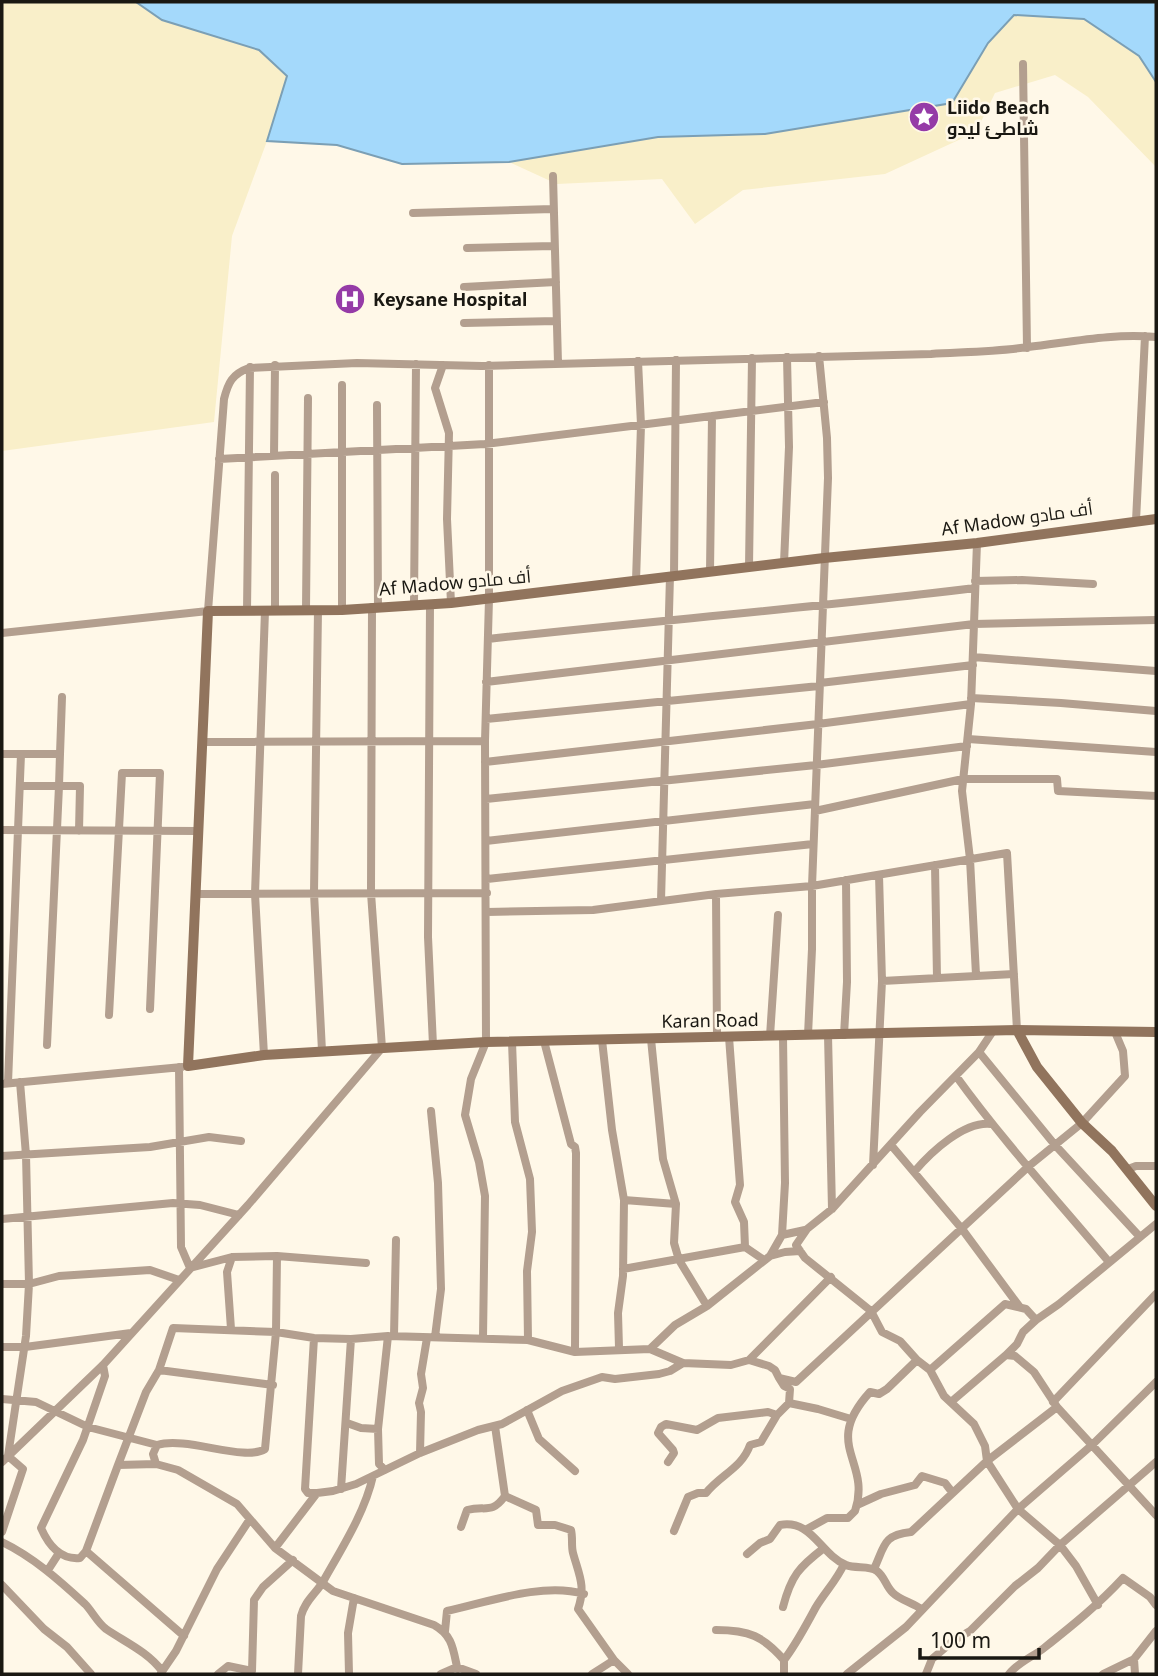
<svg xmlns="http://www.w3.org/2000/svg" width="1158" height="1676" viewBox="0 0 1158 1676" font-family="'Noto Sans',Cairo,sans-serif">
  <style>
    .sand { fill: #f9efc9 }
    .water { fill: #a4d9fb; stroke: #7b9fb5; stroke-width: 2 }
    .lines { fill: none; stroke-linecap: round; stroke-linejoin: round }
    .street { stroke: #b39f8f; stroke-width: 8 }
    .secondary { stroke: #91745d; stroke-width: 10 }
    .labels { text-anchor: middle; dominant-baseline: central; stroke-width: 5; stroke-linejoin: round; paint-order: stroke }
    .poi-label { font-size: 18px; font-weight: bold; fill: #1a1812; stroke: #fff8e8; text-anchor: start }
    .street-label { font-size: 18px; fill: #1a1812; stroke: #fff8e8 }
  </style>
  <rect width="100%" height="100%" fill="#fff8e8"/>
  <!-- sand -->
  <path class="sand" d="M 2,2 L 136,2 L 162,20 L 260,50 L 287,76 L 267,141 L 232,236 L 214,422 L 2,451 Z
    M 1014,15 L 1084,19 L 1139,56 L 1156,82 L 1156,167 L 1088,97 L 1055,75 L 995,93 L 976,132 L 885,174 L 743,190 L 695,224 L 662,179 L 557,184 L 509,162 L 658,137 L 765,134 L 952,103 L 988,43 Z"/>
  <!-- water -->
  <path class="water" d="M 136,2 L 1156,2 L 1156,82 L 1139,56 L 1084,19 L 1014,15 L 988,43 L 952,103 L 765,134 L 658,137 L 509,162 L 402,164 L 337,145 L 267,141 L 287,76 L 259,50 L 162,20 Z"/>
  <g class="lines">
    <!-- street -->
    <path class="street" d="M 1023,64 L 1027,348
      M 553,176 L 558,363
      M 413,213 L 553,209
      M 467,248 L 554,246
      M 464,287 L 556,282
      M 464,323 L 557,321
      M 443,365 L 435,388 L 449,433 L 447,519 L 451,603
      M 377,405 L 378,608
      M 712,416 L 824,402
      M 274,456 L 275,365
      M 219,459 L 485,444 L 712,416 L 710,572
      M 1136,521 L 1145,336
      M 784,563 L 789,447 L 787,357
      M 749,567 L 752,358
      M 674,576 L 676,360
      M 636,581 L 641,425 L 638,361
      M 975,581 L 1022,580 L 1093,584
      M 430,604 L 428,937 L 433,1045
      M 414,605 L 416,364
      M 306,610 L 308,398
      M 318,610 L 314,893 L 322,1051
      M 342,610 L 342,385
      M 247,611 L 250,367
      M 275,611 L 275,475
      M 2,633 L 208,611 L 224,399 C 228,383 232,374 249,368 L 357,363 L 482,366 L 931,354 C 963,352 996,352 1028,347 C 1071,342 1113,333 1156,337
      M 488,639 C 650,621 813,608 975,588
      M 973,657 L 1156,671
      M 486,682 L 974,624 L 1156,620
      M 820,683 L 973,665
      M 971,698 L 1061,703 L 1156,711
      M 486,719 L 819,686
      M 968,739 L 1156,752
      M 202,742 L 485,741
      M 2,754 L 60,754 L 59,786 L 80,786 L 79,831
      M 60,754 L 62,697
      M 485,762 L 818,724 L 971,704
      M 20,786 L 59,786 L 47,1045
      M 486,799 L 816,765 L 967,746
      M 815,811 L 963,779 L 1057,779 L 1058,791 L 1156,796
      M 2,830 L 199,831
      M 486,841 L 815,804
      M 935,865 L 937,978
      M 879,875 L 882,981
      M 487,879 L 813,844
      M 196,894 L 487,893
      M 716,894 L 717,1037
      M 661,901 L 670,576
      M 487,912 L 593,910 L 716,894 L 812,886 L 1007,853 L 1017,1030
      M 976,975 L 970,859 L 962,791 L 971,704 L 977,543
      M 109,1015 L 122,773 L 160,773 L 150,1009
      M 993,1031 L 979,1052 L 920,1112 L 832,1209 L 807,1229 L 796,1245 L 805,1258 L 871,1311 L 882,1332 L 900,1341 L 917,1360 L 930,1370 L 944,1396 L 974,1424 L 985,1446 L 987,1461 L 1018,1509 L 1060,1545 L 1076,1566 L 1098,1605
      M 808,1035 L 812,949 L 812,886 L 828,478 L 827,438 L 819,356
      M 828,1035 L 832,1209
      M 844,1035 L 847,982 L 846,880
      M 770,1036 L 778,915
      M 729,1037 L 740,1185 L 735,1202 L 744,1222 L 745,1247
      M 651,1039 L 663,1159 L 676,1204 L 674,1243 L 679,1260 L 707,1306
      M 602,1040 L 612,1130 L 624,1200 L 623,1276 L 618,1313 L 619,1348
      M 544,1041 L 571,1144 L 575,1147 L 576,1153 L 575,1352
      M 512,1042 L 515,1122 L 530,1179 L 532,1232 L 527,1271 L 528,1340
      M 979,1052 L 1055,1145 L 1140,1237
      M 264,1055 L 255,894 L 265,611
      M 179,1067 L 181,1247 L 190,1268 L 232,1257 L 277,1256 L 366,1263
      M 956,1076 C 1003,1141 1057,1200 1109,1262
      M 20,1082 L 26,1155 L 29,1284 L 59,1276 L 150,1270 L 179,1280
      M 8,1083 L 21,754
      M 2,1084 L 182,1067
      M 431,1111 L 438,1183 L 441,1289 L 435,1337
      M 891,1145 L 962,1229 L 1019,1306
      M 2,1156 L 150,1147 L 209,1137 L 241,1141
      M 873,1165 L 882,981 L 1014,974
      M 1128,1169 L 1136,1166 L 1156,1166
      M 914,1172 C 931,1152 964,1121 991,1124
      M 624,1200 L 676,1204
      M 2,1219 L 173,1203 L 200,1205 L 239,1215
      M 782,1235 L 785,1183 L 783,1036
      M 770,1256 L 785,1252 L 800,1251
      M 623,1269 L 745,1247 L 764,1260
      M 2,1284 L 29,1284 L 26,1336 L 8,1456 L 23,1469 L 2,1532
      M 231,1329 L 227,1272 L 232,1257
      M 394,1336 L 396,1240
      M 314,1338 L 305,1489 L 308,1493 L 317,1493
      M 483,1338 L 485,1196 L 479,1162 L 465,1115 L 471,1079 L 486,1042 L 485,741 L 489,599 L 489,365
      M 2,1347 L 25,1347 L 131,1333
      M 650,1349 L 675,1325 L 707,1306 L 770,1256 L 782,1235 L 805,1230
      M 1006,1355 L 1017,1344 L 1023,1332 L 1036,1320 L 1059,1304 L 1156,1224
      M 749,1360 L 831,1277
      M 103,1365 L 105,1376 L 83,1440 L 41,1528 C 48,1544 60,1560 80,1558 L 86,1551 L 184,1636
      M 159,1370 L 273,1385
      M 930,1370 L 1005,1304 L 1026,1309 L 1036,1320
      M 2,1399 L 36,1402 L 88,1427 L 157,1445
      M 951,1402 L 1006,1355 L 1015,1356 L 1034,1372 L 1057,1407 L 1156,1515
      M 1053,1402 L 1156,1294
      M 789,1403 L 818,1409 L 851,1419
      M 527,1410 L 539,1439 L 575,1471
      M 347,1423 L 361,1428 L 378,1429 L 388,1336
      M 378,1429 L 379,1464 L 385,1470
      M 420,1453 L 421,1412 L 419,1403 L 423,1388 L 421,1374 L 427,1338
      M 2,1462 L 103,1365 L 248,1205 L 382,1048 L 371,893 L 372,607
      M 668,1462 L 674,1453 L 673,1450 L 658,1433 L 661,1427 L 666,1424 L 697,1430 L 718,1418 L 768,1412 L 777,1415
      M 156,1464 L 153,1454 L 157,1445 C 187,1436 244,1462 265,1449 L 276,1332 L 277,1256
      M 341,1489 L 351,1339
      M 505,1496 L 536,1510 L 538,1525 L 555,1525 L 571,1530 C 573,1538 571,1545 573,1553 C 579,1575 586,1586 578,1609 L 614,1660 L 628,1674
      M 857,1505 L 881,1494 L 915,1485 L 922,1476 L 945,1483 L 952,1492
      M 461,1527 L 467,1510 C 486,1505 491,1515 505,1496 L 495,1426
      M 807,1529 L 827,1518 L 848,1518 L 855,1511 C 872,1460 821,1446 870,1392 L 879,1394 L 887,1389 L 917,1360
      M 674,1531 L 688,1497 L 698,1493 L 706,1493 C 720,1475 742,1468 750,1445 L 761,1442 L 777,1415 L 789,1403 L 790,1389 L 784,1386 L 779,1378
      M 2,1542 C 33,1557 59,1580 85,1604 C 92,1611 97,1622 106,1629 C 125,1642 148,1652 162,1671
      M 275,1548 L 317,1493 L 333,1491 L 356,1484 L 420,1453 L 478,1430 L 502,1424 L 562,1391 L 602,1377 L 615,1379 L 659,1374 L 670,1371 L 683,1363
      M 86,1551 L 118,1465
      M 747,1554 L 760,1543 L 770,1539 L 780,1525 C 812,1519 820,1554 846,1565 C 856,1569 869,1565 877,1571 C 885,1577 886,1587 893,1593 C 900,1600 913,1603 921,1609
      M 874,1569 C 885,1545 883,1535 911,1532 L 987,1461 L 1057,1407
      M 48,1570 L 59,1553
      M 2,1585 L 44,1629 L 67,1647 L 91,1674
      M 783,1607 C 791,1576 799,1567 824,1548
      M 716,1630 C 749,1630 763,1636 784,1660 L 784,1674
      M 445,1631 L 447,1611 C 488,1602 543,1582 584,1594
      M 1134,1659 L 1135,1674
      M 784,1660 C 797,1643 806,1625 816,1607 C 825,1592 837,1580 844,1564
      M 161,1673 L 176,1651 L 217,1569 L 250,1519
      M 218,1674 L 228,1666 L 252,1671 L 254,1600 L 263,1587 L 293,1560
      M 298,1674 L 301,1616 C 305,1600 317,1593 324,1580 C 342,1548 365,1512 373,1476
      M 349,1674 L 348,1633 L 354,1598
      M 441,1674 L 457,1667 L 458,1669
      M 476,1674 L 457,1667 C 453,1648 452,1635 434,1625 L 333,1591 L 275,1548 L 237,1504 L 178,1470 L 156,1464 L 118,1465 L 146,1392 L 159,1370 L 173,1328 L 276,1332 L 314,1338 L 351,1339 L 388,1336 L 528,1340 L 575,1352 L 650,1349 L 683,1363 L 731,1365 L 749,1360 L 769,1366 L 775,1370 L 779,1378 L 796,1382 L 1029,1166 L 1082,1123 L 1125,1076 L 1123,1051 L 1115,1032
      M 592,1674 L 614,1660
      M 847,1674 L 906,1627 L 1018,1509 L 1092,1445 L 1156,1382
      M 926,1674 L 932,1659 L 953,1641 L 970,1631 L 1015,1586 L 1038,1568 L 1060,1545 L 1156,1462
      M 1009,1674 C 1017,1663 1034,1656 1044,1648 C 1073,1625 1099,1604 1123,1578 L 1150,1597 L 1156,1605
      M 1103,1674 L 1134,1659 L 1156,1631"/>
    <!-- secondary -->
    <path class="secondary" d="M 1156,519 L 977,543 L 824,558 L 451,603 L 342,610 L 208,611 L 188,1066 L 264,1055 L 486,1042 L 1017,1030 L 1156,1032
      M 1017,1030 L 1037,1067 L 1082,1123 L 1112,1151 L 1156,1206"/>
  </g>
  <!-- icons -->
  <defs>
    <g id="sight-disc" transform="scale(1.575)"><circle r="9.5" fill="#953ba7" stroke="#fff8e8"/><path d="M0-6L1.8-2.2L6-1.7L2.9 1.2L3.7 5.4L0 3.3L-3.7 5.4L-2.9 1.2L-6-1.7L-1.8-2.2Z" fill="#fff"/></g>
    <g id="hospital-disc" transform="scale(1.575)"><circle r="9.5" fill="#953ba7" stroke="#fff8e8"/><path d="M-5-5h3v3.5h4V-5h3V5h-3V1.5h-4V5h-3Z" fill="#fff"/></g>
  </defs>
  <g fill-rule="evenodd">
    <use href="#sight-disc" x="924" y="117"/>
    <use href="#hospital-disc" x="350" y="299"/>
  </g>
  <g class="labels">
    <!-- poi labels -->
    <g class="poi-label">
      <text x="947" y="107">Liido Beach<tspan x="947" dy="21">شاطئ ليدو</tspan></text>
      <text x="373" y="299">Keysane Hospital</text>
    </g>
    <!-- street labels -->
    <g class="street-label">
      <text transform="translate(1017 518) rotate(-8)">Af Madow أف مادو</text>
      <text transform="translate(455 582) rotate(-5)">Af Madow أف مادو</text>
      <text transform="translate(710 1020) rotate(-1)">Karan Road</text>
    </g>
  </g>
  <!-- border -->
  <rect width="1158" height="1676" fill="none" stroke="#1a1812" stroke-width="7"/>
  <!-- scale -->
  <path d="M920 1648v10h119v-10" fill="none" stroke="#1a1812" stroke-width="3.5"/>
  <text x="930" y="1648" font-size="21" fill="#1a1812" stroke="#fff8e8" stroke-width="5" paint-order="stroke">100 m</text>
</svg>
